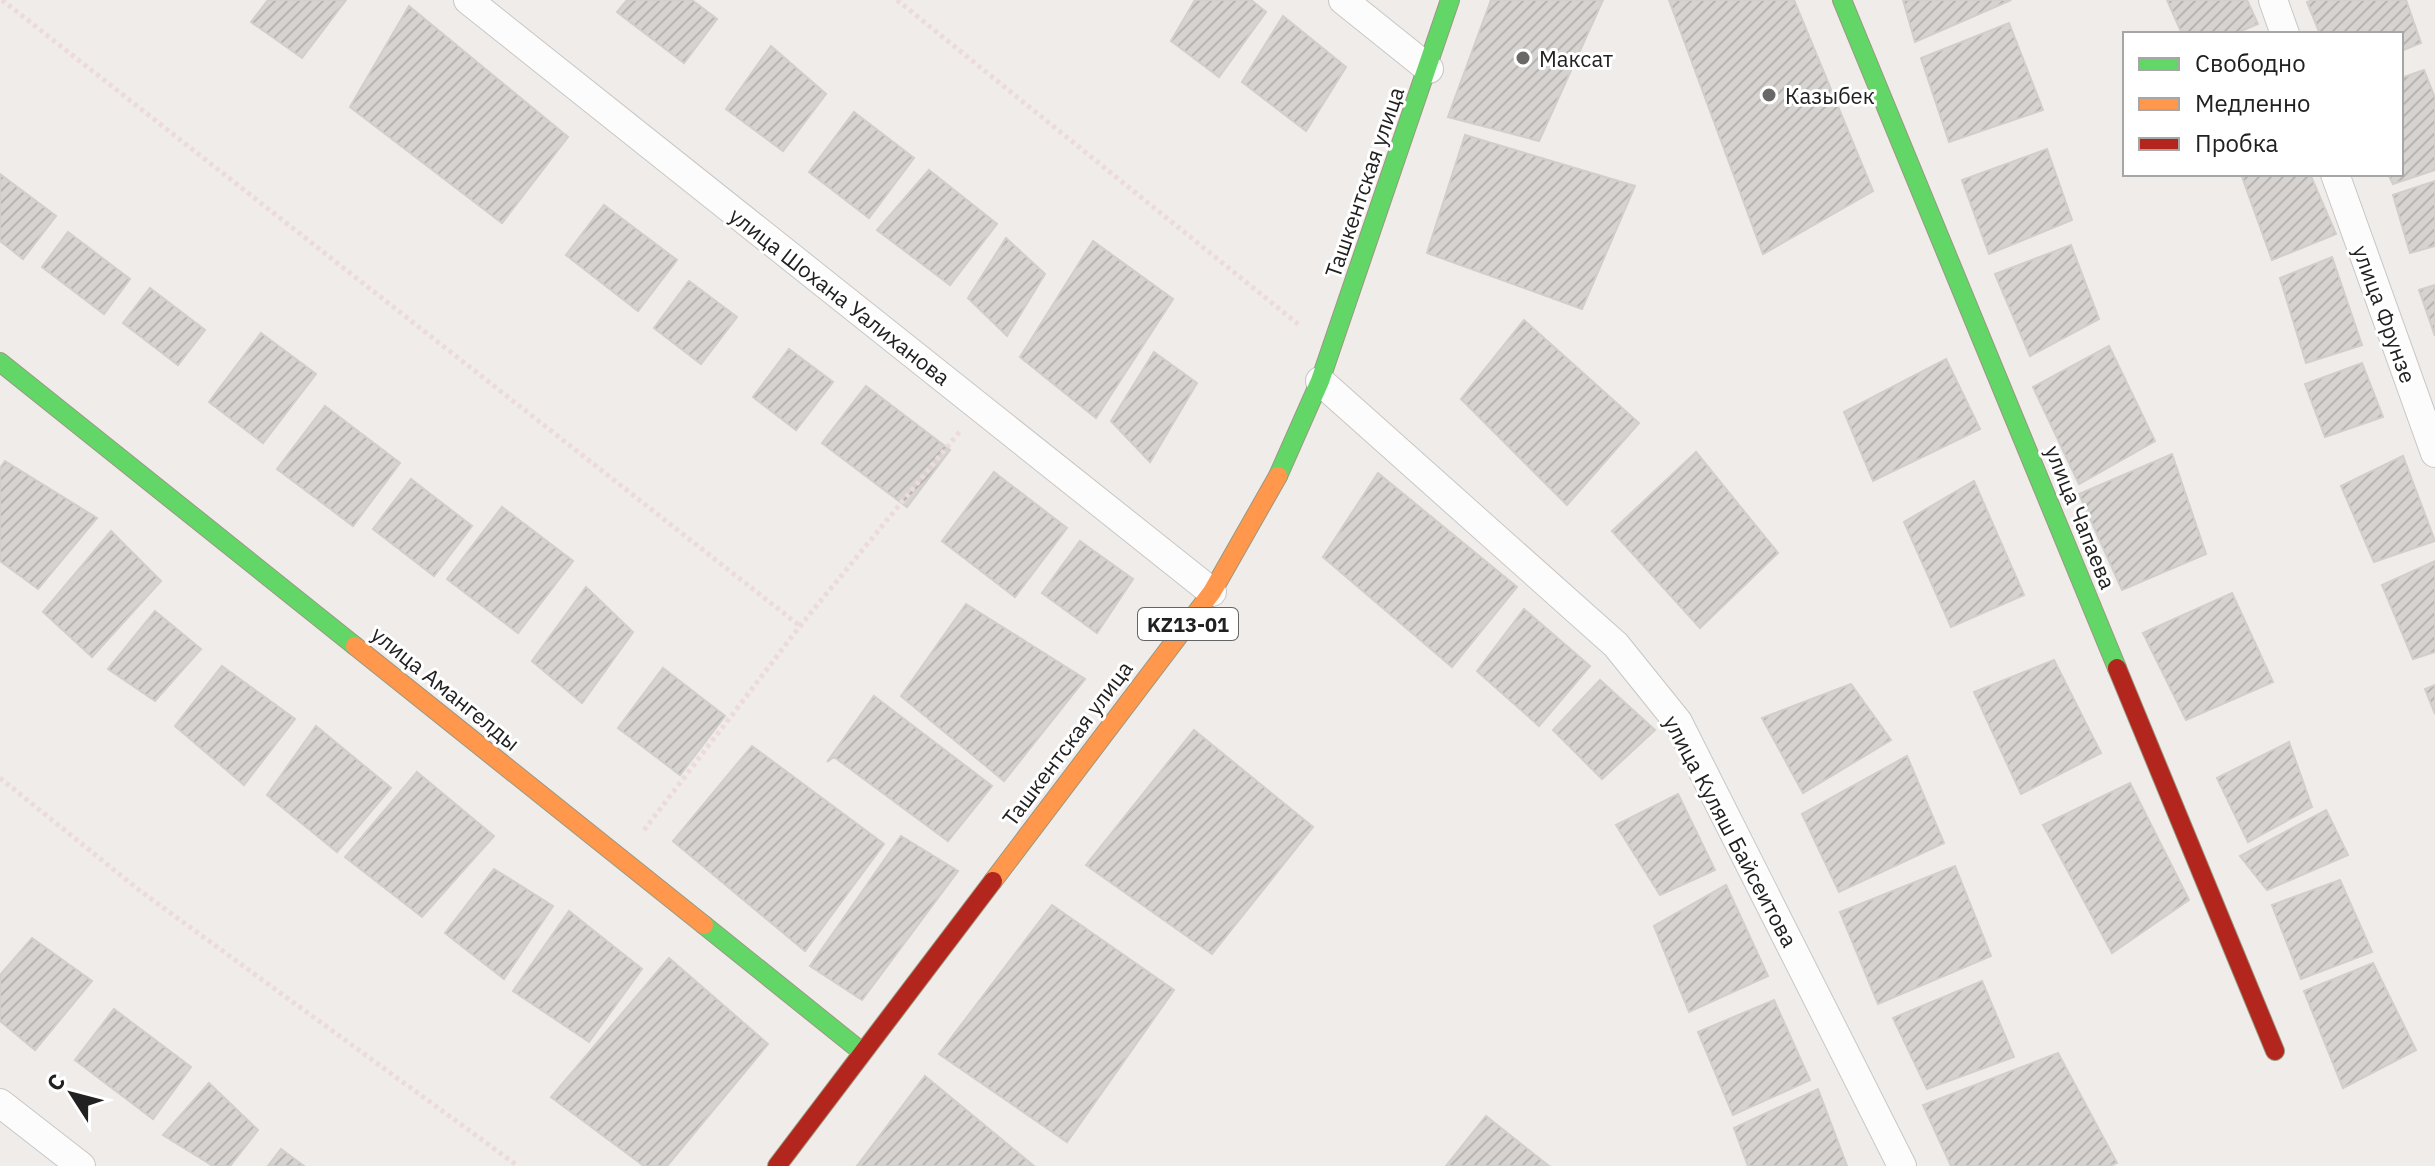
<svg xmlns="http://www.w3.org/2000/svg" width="2435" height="1166" viewBox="0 0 2435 1166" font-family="'IBM Plex Sans',sans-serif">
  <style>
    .building { fill: url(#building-hatch); stroke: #d2ceca; stroke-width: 2 }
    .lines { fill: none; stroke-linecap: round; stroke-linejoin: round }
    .street-casing { stroke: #c8c7c5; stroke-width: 30 }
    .fast-casing { stroke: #999880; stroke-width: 20 }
    .slow-casing { stroke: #999880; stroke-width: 20 }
    .jam-casing { stroke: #999880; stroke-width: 20 }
    .path { stroke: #ecdbda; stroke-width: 5; stroke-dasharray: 4 4; stroke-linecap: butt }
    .street { stroke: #fdfcfc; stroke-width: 28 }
    .fast { stroke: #63d668; stroke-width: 18 }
    .slow { stroke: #ff974d; stroke-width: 18 }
    .jam { stroke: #b3261e; stroke-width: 18 }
    .poi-dot { fill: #696867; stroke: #fff; stroke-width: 3 }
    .labels { text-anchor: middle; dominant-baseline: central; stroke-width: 6; stroke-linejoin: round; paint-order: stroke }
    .shield { fill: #fff; stroke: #646464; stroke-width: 2 }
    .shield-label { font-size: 20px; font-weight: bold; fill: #212121 }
    .poi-label { font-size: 22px; fill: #212121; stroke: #fff; text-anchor: start }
    .street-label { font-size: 22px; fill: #212121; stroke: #fff }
  </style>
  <defs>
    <pattern id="building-hatch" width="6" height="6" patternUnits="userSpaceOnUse" patternTransform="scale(2)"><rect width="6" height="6" fill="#d6d3d0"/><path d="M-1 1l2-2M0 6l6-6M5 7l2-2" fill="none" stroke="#b7b5b2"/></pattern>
  </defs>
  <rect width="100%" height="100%" fill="#efece9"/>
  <!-- building -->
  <path class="building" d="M 268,0 L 346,0 L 302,58 L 251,22 Z
    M 627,0 L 692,0 L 717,19 L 684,63 L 617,12 Z
    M 1195,0 L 1251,0 L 1266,12 L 1219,77 L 1171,41 Z
    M 1491,0 L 1603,0 L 1539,141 L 1448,117 Z
    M 1669,0 L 1794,0 L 1873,191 L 1763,254 Z
    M 1903,0 L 2011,0 L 1915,42 Z
    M 2167,0 L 2247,0 L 2258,24 L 2234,34 L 2182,34 Z
    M 2313,0 L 2406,0 L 2421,43 L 2401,51 L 2401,34 L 2320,34 L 2307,2 Z
    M 409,6 L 568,137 L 502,223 L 350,107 Z
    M 1283,16 L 1346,67 L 1306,131 L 1242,82 Z
    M 2009,23 L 2043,110 L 1949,142 L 1921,58 Z
    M 771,46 L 826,94 L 783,151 L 726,109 Z
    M 2424,70 L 2435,98 L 2435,170 L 2393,184 L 2388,174 L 2401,174 L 2401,78 Z
    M 854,112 L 914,158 L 869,218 L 809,172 Z
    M 1465,135 L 1635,186 L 1582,309 L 1427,253 Z
    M 2047,149 L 2072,220 L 1989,254 L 1962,180 Z
    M 929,170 L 997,224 L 950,285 L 877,230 Z
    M 0,174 L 56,216 L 23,259 L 0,241 Z
    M 2241,174 L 2310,174 L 2336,234 L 2272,260 Z
    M 2435,181 L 2435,246 L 2410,253 L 2393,195 Z
    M 604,205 L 677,260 L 638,311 L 566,255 Z
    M 68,232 L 130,279 L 104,314 L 42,267 Z
    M 1006,238 L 1045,274 L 1007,336 L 968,298 Z
    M 1093,241 L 1173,299 L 1096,418 L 1020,357 Z
    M 2071,245 L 2099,319 L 2030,356 L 1995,274 Z
    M 2332,257 L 2362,345 L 2306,363 L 2280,278 Z
    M 689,281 L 737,317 L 701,364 L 654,328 Z
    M 2435,285 L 2435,336 L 2419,290 Z
    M 150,288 L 205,330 L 178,365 L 123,323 Z
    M 1524,320 L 1639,423 L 1567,505 L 1461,399 Z
    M 261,333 L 316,374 L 263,443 L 209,402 Z
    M 2109,346 L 2155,441 L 2079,484 L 2033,387 Z
    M 789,349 L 833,382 L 796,430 L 753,397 Z
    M 1154,352 L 1197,383 L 1150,462 L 1111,421 Z
    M 1946,359 L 1980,429 L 1873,481 L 1844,412 Z
    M 2362,363 L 2383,417 L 2325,437 L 2305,384 Z
    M 866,386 L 950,450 L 907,507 L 822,443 Z
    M 325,406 L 400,463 L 353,526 L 277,469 Z
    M 1696,452 L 1778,553 L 1700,628 L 1612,531 Z
    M 2172,454 L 2206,554 L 2122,590 L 2079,494 Z
    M 2403,456 L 2435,541 L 2374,562 L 2341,486 Z
    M 5,461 L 97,518 L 38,589 L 0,561 L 0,468 Z
    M 994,472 L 1067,528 L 1015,597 L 942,541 Z
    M 1378,473 L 1517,587 L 1452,667 L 1323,557 Z
    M 411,479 L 472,526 L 434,576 L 373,529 Z
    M 1974,481 L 2024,595 L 1951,627 L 1904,522 Z
    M 502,507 L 573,561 L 518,633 L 447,579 Z
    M 111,531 L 161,581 L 92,657 L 43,612 Z
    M 1080,541 L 1133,579 L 1097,633 L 1042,593 Z
    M 2435,561 L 2435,652 L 2413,659 L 2382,585 Z
    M 586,587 L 633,632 L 582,703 L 532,661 Z
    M 2232,593 L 2273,682 L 2186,720 L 2143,633 Z
    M 966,604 L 1085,679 L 1004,781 L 901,696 Z
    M 1524,609 L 1590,666 L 1539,726 L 1477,671 Z
    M 155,611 L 201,649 L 155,701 L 108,669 Z
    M 2054,660 L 2101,753 L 2021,794 L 1974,692 Z
    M 222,666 L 295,719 L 244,785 L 175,726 Z
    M 663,668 L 725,716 L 680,775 L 618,728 Z
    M 1600,680 L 1655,730 L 1602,779 L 1553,730 Z
    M 1851,684 L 1891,740 L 1803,793 L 1762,718 Z
    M 2435,685 L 2435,714 L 2425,689 Z
    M 874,696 L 992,786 L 948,841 L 834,757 L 827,762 Z
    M 316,726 L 391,788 L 337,852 L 267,795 Z
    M 1194,730 L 1313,827 L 1212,954 L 1086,865 Z
    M 2289,742 L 2312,807 L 2248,842 L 2217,778 Z
    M 752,746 L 884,844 L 805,951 L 673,841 Z
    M 1907,756 L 1944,843 L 1839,892 L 1802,814 Z
    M 417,772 L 494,836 L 422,917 L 345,857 Z
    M 2130,783 L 2189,900 L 2112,953 L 2043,825 Z
    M 1678,794 L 1715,870 L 1660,895 L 1616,825 Z
    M 2326,810 L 2348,855 L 2267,890 L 2240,856 Z
    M 901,836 L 958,871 L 862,1000 L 810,966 Z
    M 1955,866 L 1991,956 L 1878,1004 L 1840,912 Z
    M 494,869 L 553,906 L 504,979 L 445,933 Z
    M 2340,880 L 2372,952 L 2301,979 L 2272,905 Z
    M 1726,885 L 1768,976 L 1689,1012 L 1654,926 Z
    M 1052,905 L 1174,990 L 1067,1142 L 939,1054 Z
    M 569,911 L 642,969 L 589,1042 L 513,991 Z
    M 32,938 L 92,981 L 35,1050 L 0,1021 L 0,975 Z
    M 669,958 L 768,1044 L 667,1166 L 644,1166 L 551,1097 Z
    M 2373,963 L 2416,1050 L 2343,1088 L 2304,991 Z
    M 1982,981 L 2014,1057 L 1927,1089 L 1893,1018 Z
    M 1774,1000 L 1810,1080 L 1733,1115 L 1698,1032 Z
    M 114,1009 L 191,1067 L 153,1119 L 75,1060 Z
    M 2058,1053 L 2117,1163 L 2110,1166 L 1951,1166 L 1923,1105 Z
    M 925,1076 L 1034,1166 L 857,1166 Z
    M 209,1083 L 258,1130 L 230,1166 L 213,1166 L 163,1135 Z
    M 1818,1089 L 1847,1166 L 1748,1166 L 1734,1128 Z
    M 1486,1116 L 1549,1166 L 1446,1166 Z
    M 281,1149 L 304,1166 L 268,1166 Z"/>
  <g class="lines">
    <!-- street casing -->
    <g class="street-casing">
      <path id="street" d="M 468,0 L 1212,592
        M 1343,0 L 1429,69
        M 2273,0 L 2285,34
        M 2335,174 L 2435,453
        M 1320,381 L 1616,645 L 1678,722 L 1902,1166
        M 0,1103 L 81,1166"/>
    </g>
    <!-- fast casing -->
    <g class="fast-casing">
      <path id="fast" d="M 1842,0 L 2117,668
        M 0,362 L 355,646
        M 1278,476 L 1320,381 L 1450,0
        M 704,925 L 862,1052"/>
    </g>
    <!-- slow casing -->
    <g class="slow-casing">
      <path id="slow" d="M 355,646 L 704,925
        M 993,881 L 1212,592 L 1278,476"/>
    </g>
    <!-- jam casing -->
    <g class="jam-casing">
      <path id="jam" d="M 2117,668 L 2275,1051
        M 777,1166 L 993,881"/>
    </g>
    <!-- path -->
    <path class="path" d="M 2,0 L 800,626
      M 897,0 L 1298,324
      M 0,778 L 139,890 L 518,1166
      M 644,830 L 800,626 L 961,430"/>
    <!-- street -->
    <use href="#street" class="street"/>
    <!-- fast -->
    <use href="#fast" class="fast"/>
    <!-- slow -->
    <use href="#slow" class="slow"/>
    <!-- jam -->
    <use href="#jam" class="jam"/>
  </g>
  <!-- markers -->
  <g class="poi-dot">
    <circle cx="1523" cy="58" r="8"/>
    <circle cx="1769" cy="95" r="8"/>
  </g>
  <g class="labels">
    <!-- shield labels -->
    <rect class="shield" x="1138" y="608" width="100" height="32" rx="6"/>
    <g class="shield-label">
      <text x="1188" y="624">KZ13-01</text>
    </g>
    <!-- poi labels -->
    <g class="poi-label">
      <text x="1539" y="58">Максат</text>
      <text x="1785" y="95">Казыбек</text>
    </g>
    <!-- street labels -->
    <g class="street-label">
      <text transform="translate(1364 182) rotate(-71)">Ташкентская улица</text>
      <text transform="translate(840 296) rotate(38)">улица Шохана Уалиханова</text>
      <text transform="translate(2385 314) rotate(70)">улица Фрунзе</text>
      <text transform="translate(2081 517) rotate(68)">улица Чапаева</text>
      <text transform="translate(446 688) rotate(39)">улица Амангелды</text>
      <text transform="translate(1067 743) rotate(-53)">Ташкентская улица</text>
      <text transform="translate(1731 831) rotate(62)">улица Куляш Байсеитова</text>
    </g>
  </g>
  <!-- legend -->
  <rect x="2123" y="32" width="280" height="144" fill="#ffffff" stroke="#a6a6a6" stroke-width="2"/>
  <rect x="2139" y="58" width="40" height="12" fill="#63d668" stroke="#a6a6a6" stroke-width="2"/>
  <text x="2195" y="72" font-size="24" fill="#212121">Свободно</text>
  <rect x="2139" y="98" width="40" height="12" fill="#ff974d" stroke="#a6a6a6" stroke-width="2"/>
  <text x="2195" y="112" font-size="24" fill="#212121">Медленно</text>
  <rect x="2139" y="138" width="40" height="12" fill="#b3261e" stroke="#a6a6a6" stroke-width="2"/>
  <text x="2195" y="152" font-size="24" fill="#212121">Пробка</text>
  <!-- north arrow -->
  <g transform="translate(72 1094) rotate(306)" stroke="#ffffff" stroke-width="6" paint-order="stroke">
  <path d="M0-6L14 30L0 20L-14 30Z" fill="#212121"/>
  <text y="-12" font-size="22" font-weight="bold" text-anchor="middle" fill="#212121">С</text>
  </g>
</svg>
